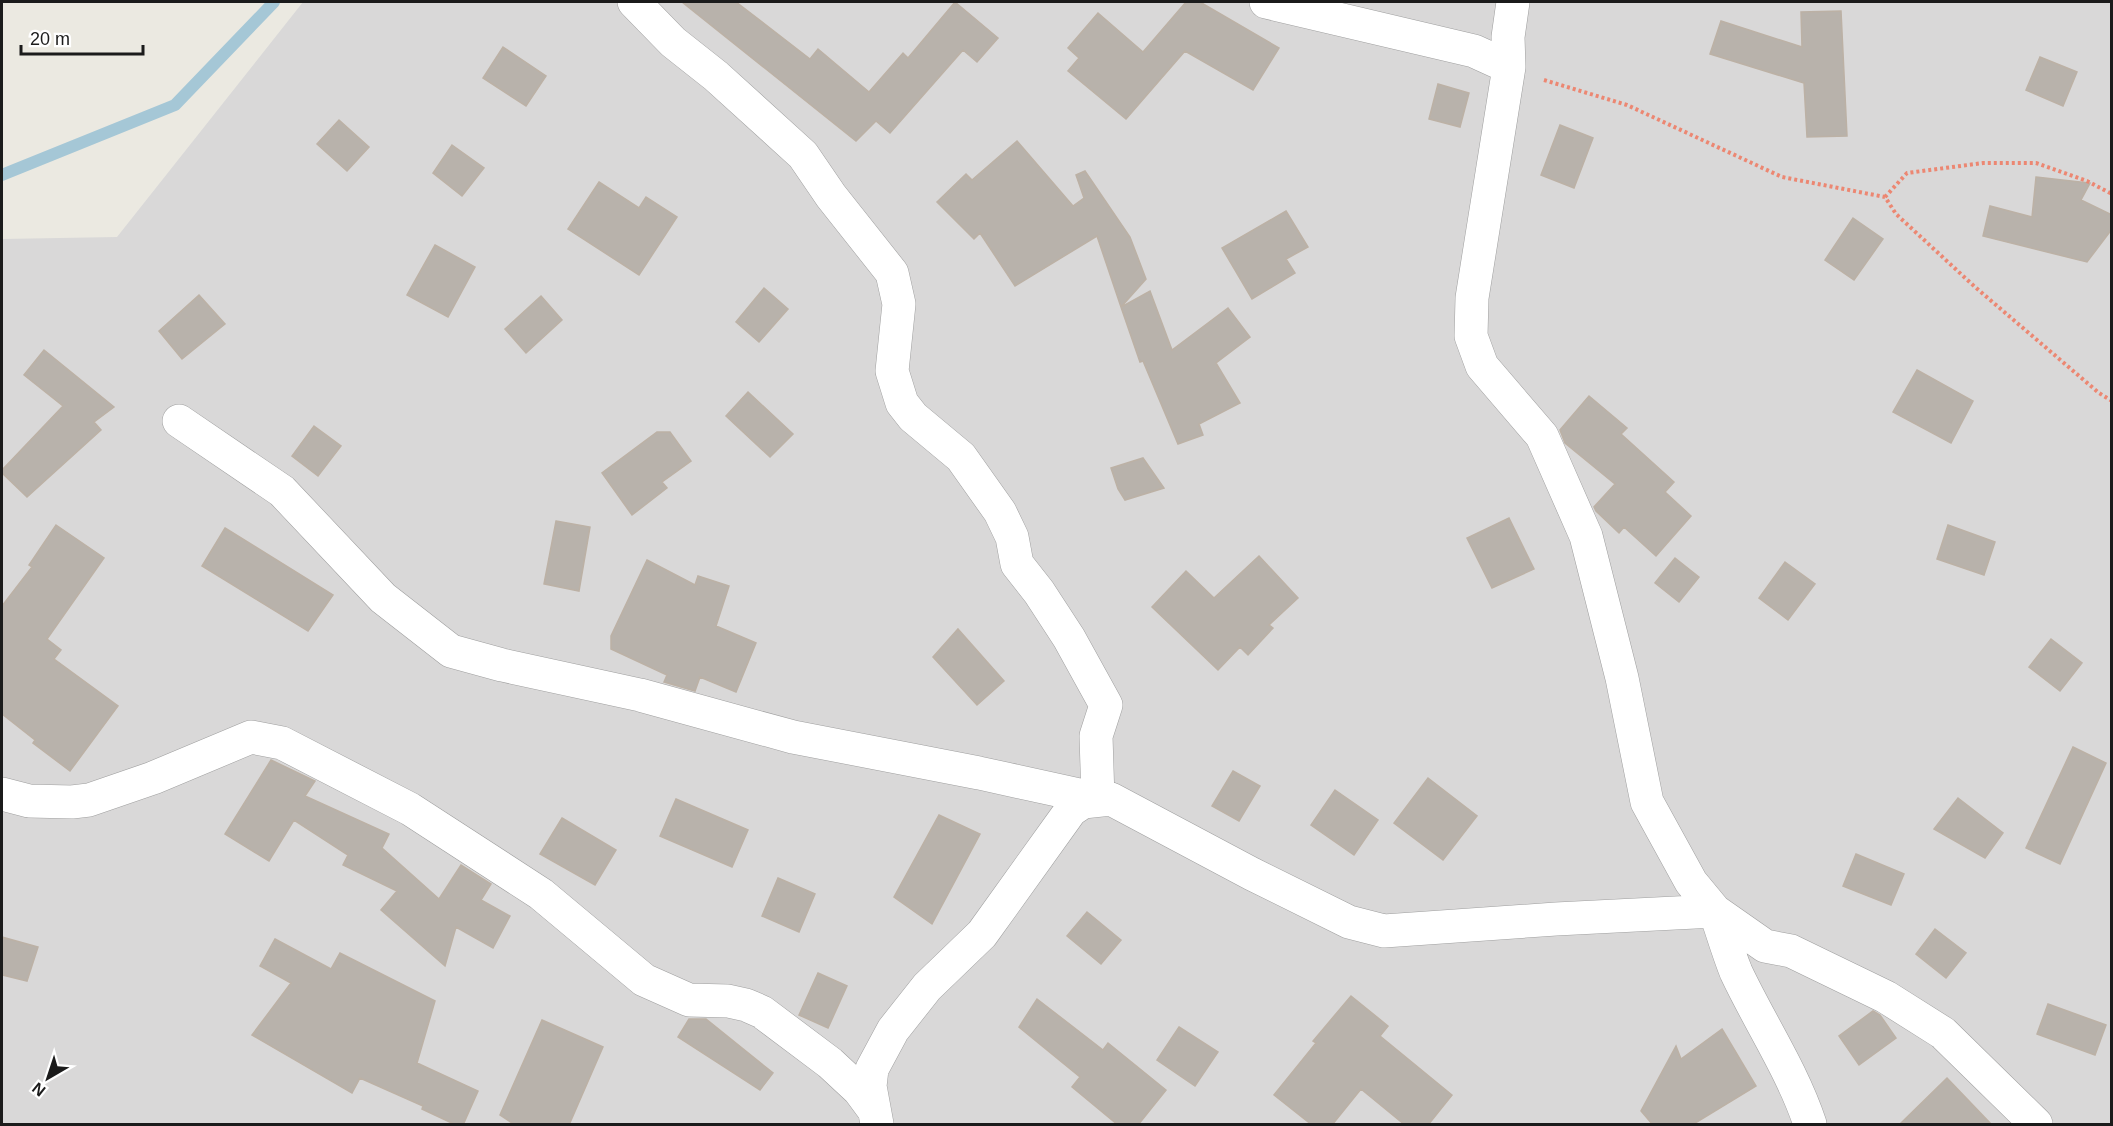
<svg xmlns="http://www.w3.org/2000/svg" width="2113" height="1126" viewBox="0 0 2113 1126" font-family="Helvetica,sans-serif">
  <style>
    .residential { fill: #d9d8d8 }
    .lines { fill: none; stroke-linecap: round; stroke-linejoin: round }
    .stream { stroke: #a5c7d6; stroke-width: 12 }
    .building { fill: #b8b2ab; stroke: #bcb1a5; stroke-width: 1.5 }
    .minor-casing { stroke: #9f9f9f; stroke-width: 34 }
    .path { stroke: #ec8772; stroke-width: 4; stroke-dasharray: 3 3; stroke-linecap: butt }
    .minor { stroke: #fff; stroke-width: 33 }
  </style>
  <rect width="100%" height="100%" fill="#ebe9e1"/>
  <!-- residential -->
  <path class="residential" d="M 303,2 L 2111,2 L 2111,1124 L 2,1124 L 2,239 L 117,237 Z"/>
  <g class="lines">
    <!-- stream -->
    <path class="stream" d="M 2,175 L 175,105 L 274,2"/>
  </g>
  <!-- building -->
  <path class="building" d="M 682,2 L 736,2 L 810,59 L 818,49 L 869,92 L 903,53 L 908,58 L 955,2 L 998,38 L 977,62 L 963,50 L 890,133 L 876,121 L 856,141 Z
    M 1186,2 L 1200,2 L 1279,48 L 1253,90 L 1185,51 L 1126,119 L 1068,71 L 1079,58 L 1068,48 L 1098,13 L 1143,52 Z
    M 1841,11 L 1847,136 L 1807,137 L 1804,83 L 1710,54 L 1721,21 L 1802,47 L 1801,12 Z
    M 503,47 L 546,76 L 526,106 L 483,78 Z
    M 2040,57 L 2077,72 L 2063,106 L 2026,90 Z
    M 1438,84 L 1469,93 L 1460,127 L 1429,119 Z
    M 339,120 L 369,147 L 347,171 L 317,144 Z
    M 1560,125 L 1593,138 L 1574,188 L 1541,175 Z
    M 1017,141 L 1073,206 L 1084,198 L 1076,175 L 1085,171 L 1130,237 L 1146,279 L 1121,307 L 1097,236 L 1015,286 L 980,233 L 974,239 L 937,202 L 966,174 L 972,180 Z
    M 452,145 L 484,168 L 462,196 L 433,173 Z
    M 2036,177 L 2090,183 L 2081,200 L 2112,215 L 2112,229 L 2087,262 L 1983,236 L 1990,206 L 2032,217 Z
    M 599,182 L 639,208 L 646,197 L 677,217 L 639,275 L 568,229 Z
    M 1286,211 L 1308,247 L 1286,259 L 1295,273 L 1252,299 L 1222,248 Z
    M 1853,218 L 1883,239 L 1854,280 L 1825,260 Z
    M 435,245 L 475,267 L 448,317 L 407,295 Z
    M 764,288 L 788,309 L 759,342 L 736,322 Z
    M 1150,291 L 1172,350 L 1228,308 L 1250,337 L 1216,363 L 1240,403 L 1199,424 L 1203,435 L 1178,444 L 1143,361 L 1140,362 L 1121,307 Z
    M 199,295 L 225,324 L 182,359 L 159,331 Z
    M 541,296 L 562,320 L 526,353 L 505,329 Z
    M 44,350 L 114,407 L 94,422 L 101,430 L 27,497 L 2,473 L 2,470 L 63,406 L 24,375 Z
    M 1917,370 L 1973,401 L 1951,443 L 1893,412 Z
    M 748,392 L 793,434 L 770,457 L 726,416 Z
    M 1589,396 L 1627,428 L 1621,434 L 1674,482 L 1665,492 L 1691,516 L 1656,556 L 1624,527 L 1619,533 L 1596,511 L 1594,507 L 1615,484 L 1565,443 L 1560,430 Z
    M 314,426 L 341,446 L 318,476 L 292,456 Z
    M 657,432 L 670,432 L 691,461 L 662,482 L 667,488 L 632,515 L 602,473 Z
    M 1143,458 L 1164,488 L 1125,500 L 1118,489 L 1111,468 Z
    M 1509,518 L 1534,569 L 1492,588 L 1467,538 Z
    M 556,521 L 590,527 L 579,591 L 544,584 Z
    M 56,525 L 104,558 L 47,639 L 61,650 L 54,659 L 118,706 L 70,771 L 33,743 L 35,740 L 2,714 L 2,606 L 32,567 L 29,565 Z
    M 1948,525 L 1995,542 L 1984,575 L 1937,559 Z
    M 225,528 L 333,595 L 308,631 L 202,566 Z
    M 1259,556 L 1298,598 L 1269,625 L 1273,628 L 1248,655 L 1240,647 L 1218,670 L 1152,607 L 1186,571 L 1214,598 Z
    M 1675,558 L 1699,577 L 1679,602 L 1655,583 Z
    M 647,560 L 695,585 L 698,576 L 729,586 L 716,626 L 756,643 L 736,692 L 700,677 L 695,691 L 664,682 L 667,675 L 611,649 L 611,636 Z
    M 1785,562 L 1815,584 L 1788,620 L 1759,598 Z
    M 958,629 L 1004,681 L 977,705 L 933,657 Z
    M 2051,639 L 2082,663 L 2060,691 L 2029,667 Z
    M 2073,747 L 2106,763 L 2060,864 L 2026,848 Z
    M 271,760 L 315,781 L 305,796 L 389,834 L 382,848 L 439,899 L 461,865 L 491,884 L 481,900 L 510,916 L 493,948 L 456,927 L 445,966 L 381,910 L 397,891 L 343,865 L 348,855 L 294,820 L 269,861 L 225,834 Z
    M 1233,771 L 1260,786 L 1239,821 L 1212,806 Z
    M 1428,778 L 1477,816 L 1443,860 L 1394,823 Z
    M 1335,790 L 1378,820 L 1354,855 L 1311,825 Z
    M 1958,798 L 2003,833 L 1985,858 L 1934,829 Z
    M 676,799 L 748,830 L 732,867 L 660,836 Z
    M 939,815 L 980,834 L 932,924 L 894,897 Z
    M 562,818 L 616,850 L 595,885 L 540,854 Z
    M 1856,854 L 1904,874 L 1891,905 L 1843,886 Z
    M 778,878 L 815,894 L 799,932 L 762,916 Z
    M 1087,912 L 1121,940 L 1101,964 L 1067,936 Z
    M 1935,929 L 1966,953 L 1946,978 L 1916,954 Z
    M 2,937 L 38,947 L 27,981 L 2,975 Z
    M 275,939 L 331,969 L 340,953 L 435,1001 L 417,1063 L 478,1091 L 463,1125 L 456,1125 L 422,1109 L 423,1106 L 360,1078 L 352,1093 L 252,1035 L 291,983 L 260,966 Z
    M 818,973 L 847,986 L 828,1028 L 799,1015 Z
    M 1351,996 L 1388,1026 L 1380,1036 L 1452,1095 L 1428,1125 L 1405,1125 L 1361,1089 L 1332,1125 L 1312,1125 L 1274,1095 L 1316,1043 L 1313,1041 Z
    M 1037,999 L 1103,1050 L 1108,1043 L 1166,1090 L 1138,1125 L 1118,1125 L 1072,1087 L 1080,1077 L 1019,1027 Z
    M 2048,1004 L 2106,1025 L 2095,1055 L 2037,1034 Z
    M 1873,1011 L 1880,1015 L 1896,1038 L 1859,1065 L 1839,1036 Z
    M 689,1019 L 706,1019 L 773,1073 L 760,1090 L 678,1037 Z
    M 542,1020 L 603,1047 L 569,1125 L 515,1125 L 500,1115 Z
    M 1179,1027 L 1218,1052 L 1195,1086 L 1157,1060 Z
    M 1722,1029 L 1756,1086 L 1692,1125 L 1653,1125 L 1641,1111 L 1676,1046 L 1681,1059 Z
    M 1947,1078 L 1992,1125 L 1899,1125 Z"/>
  <g class="lines">
    <!-- minor casing -->
    <g class="minor-casing">
      <path id="minor" d="M 634,2 L 673,42 L 716,76 L 803,155 L 831,196 L 892,273 L 899,304 L 892,371 L 902,403 L 913,417 L 961,457 L 1000,512 L 1012,537 L 1017,564 L 1039,592 L 1069,638 L 1106,705 L 1096,736 L 1098,799
        M 1266,2 L 1474,51 L 1509,67
        M 1513,2 L 1508,37 L 1509,67 L 1472,298 L 1471,336 L 1482,366 L 1542,436 L 1586,536 L 1622,678 L 1647,802 L 1691,882 L 1715,911 L 1765,946 L 1791,951 L 1886,997 L 1943,1033 L 2036,1124
        M 179,421 L 282,491 L 383,598 L 451,651 L 502,665 L 640,695 L 793,737 L 979,773 L 1098,799
        M 2,794 L 29,801 L 72,802 L 89,800 L 153,778 L 251,737 L 282,743 L 410,809 L 541,894 L 644,980 L 689,1000 L 728,1001 L 746,1005 L 762,1012 L 830,1063 L 859,1090 L 873,1109
        M 1715,911 C 1722,931 1728,952 1736,972 C 1760,1023 1792,1070 1810,1124
        M 877,1124 L 870,1086 L 872,1069 L 893,1030 L 927,987 L 982,934 L 1071,810 L 1083,802 L 1111,799 L 1252,874 L 1349,922 L 1384,931 L 1556,919 L 1715,911"/>
    </g>
    <!-- path -->
    <path class="path" d="M 1544,80 L 1627,105 L 1782,177 L 1885,197 L 1896,214 L 1975,287 L 2099,393 L 2112,401
      M 1885,197 L 1907,173 L 1983,163 L 2036,163 L 2087,181 L 2112,194"/>
    <!-- minor -->
    <use href="#minor" class="minor"/>
  </g>
  <!-- border -->
  <rect width="2113" height="1126" fill="none" stroke="#1b1b1b" stroke-width="6"/>
  <!-- north arrow -->
  <g transform="translate(48 1078) rotate(219)" stroke="#ffffff" stroke-width="4.5" paint-order="stroke">
  <path d="M0-4.5L10 22L0 15L-10 22Z" fill="#1b1b1b"/>
  <text y="-9" font-size="16" font-weight="bold" text-anchor="middle" fill="#1b1b1b">N</text>
  </g>
  <!-- scale -->
  <path d="M21 45v9h122v-9" fill="none" stroke="#1b1b1b" stroke-width="3"/>
  <text x="30" y="45" font-size="18" fill="#1b1b1b" stroke="#ffffff" stroke-width="4.5" paint-order="stroke">20 m</text>
</svg>
